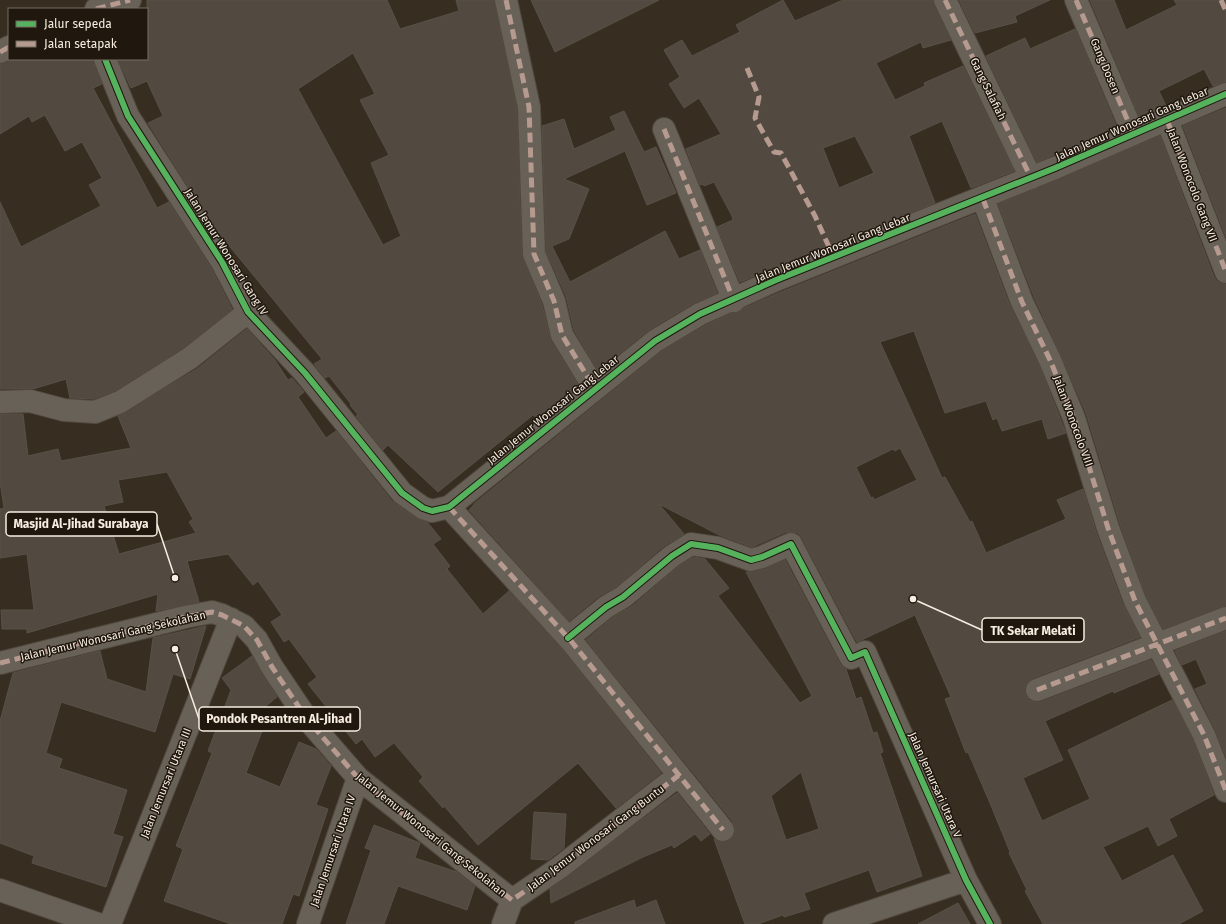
<svg xmlns="http://www.w3.org/2000/svg" width="1226" height="924" viewBox="0 0 1226 924" font-family="'Fira Sans',sans-serif">
  <style>
    .building { fill: #524a40; stroke: #595147; fill-rule: evenodd }
    .lines { fill: none; stroke-linecap: round; stroke-linejoin: round }
    .minor-casing { stroke: #51493e; stroke-width: 24 }
    .minor { stroke: #686157; stroke-width: 22 }
    .quiet { stroke: #b69a8f; stroke-width: 5; stroke-dasharray: 10 5; stroke-linecap: butt }
    .cycleway-casing { stroke: #20180f; stroke-width: 8 }
    .cycleway { stroke: #56b35d; stroke-width: 6 }
    .labels { text-anchor: middle; dominant-baseline: central; stroke-width: 3; stroke-linejoin: round; paint-order: stroke }
    .street-label { font-size: 11px; fill: #f8ede0; stroke: #20180f }
    .leader { fill: none; stroke: #f8ede0; stroke-width: 1.5 }
    .callout-dot { fill: #f8ede0; stroke: #20180f; stroke-width: 1.5 }
    .callout { fill: #20180f; stroke: #f8ede0; stroke-width: 1.5 }
    .callout-label { font-size: 12px; text-anchor: middle; font-weight: bold; fill: #f8ede0 }
  </style>
  <rect width="100%" height="100%" fill="#372e21"/>
  <!-- building -->
  <path class="building" d="M 147,0 L 387,0 L 400,29 L 459,11 L 456,0 L 494,0 L 517,109 L 522,255 L 542,305 L 551,341 L 579,386 L 538,419 L 533,415 L 438,492 L 388,445 L 383,450 L 356,416 L 358,415 L 350,405 L 351,404 L 329,376 L 325,378 L 314,364 L 322,359 L 213,226 L 148,123 L 163,116 L 147,81 L 131,88 L 118,59 L 147,59 ZM 353,53 L 375,94 L 360,100 L 389,155 L 371,163 L 401,236 L 383,245 L 298,89 Z
    M 531,0 L 659,0 L 555,52 Z
    M 783,0 L 795,21 L 843,0 L 933,0 L 951,40 L 923,48 L 921,42 L 876,63 L 895,100 L 925,86 L 924,83 L 963,66 L 1014,171 L 971,188 L 942,121 L 909,136 L 935,203 L 740,282 L 717,227 L 733,220 L 732,216 L 714,182 L 704,186 L 703,184 L 700,185 L 686,149 L 721,134 L 699,98 L 684,108 L 669,84 L 680,77 L 664,50 L 682,40 L 692,56 L 740,32 L 736,25 ZM 855,136 L 874,173 L 839,188 L 823,148 Z
    M 959,0 L 1050,0 L 1015,16 L 1017,22 L 975,33 Z
    M 1090,0 L 1114,0 L 1126,30 L 1177,5 L 1174,0 L 1226,0 L 1226,82 L 1213,86 L 1204,69 L 1159,91 L 1166,106 L 1140,118 Z
    M 1075,29 L 1117,128 L 1037,162 L 986,56 L 1025,38 L 1030,49 Z
    M 13,59 L 93,59 L 102,84 L 93,88 L 157,208 L 169,202 L 211,268 L 232,309 L 183,348 L 114,391 L 93,399 L 70,398 L 66,379 L 33,389 L 0,389 L 0,202 L 21,247 L 101,206 L 89,185 L 102,178 L 82,142 L 65,151 L 45,115 L 32,122 L 29,116 L 0,134 L 0,64 Z
    M 1226,108 L 1226,237 L 1183,126 Z
    M 624,111 L 644,152 L 656,147 L 676,193 L 647,205 L 625,151 L 564,179 L 589,189 L 569,239 L 552,246 L 570,282 L 665,231 L 679,259 L 700,250 L 717,293 L 694,303 L 649,330 L 598,371 L 574,330 L 566,296 L 546,251 L 542,126 L 564,119 L 574,149 L 616,130 L 610,117 Z
    M 1160,136 L 1214,277 L 1218,282 L 1226,284 L 1226,606 L 1163,629 L 1146,596 L 1120,524 L 1086,413 L 1061,355 L 1034,297 L 998,204 Z
    M 975,214 L 1010,306 L 1039,365 L 1066,433 L 1048,439 L 1042,419 L 1002,431 L 997,418 L 993,420 L 986,401 L 945,413 L 914,331 L 880,342 L 942,478 L 945,477 L 970,522 L 972,521 L 986,553 L 1066,519 L 1057,500 L 1083,489 L 1096,532 L 1123,605 L 1140,637 L 1033,678 L 1028,682 L 1025,688 L 1026,695 L 1029,700 L 1035,702 L 1041,702 L 1151,660 L 1159,674 L 1114,693 L 1113,691 L 1045,721 L 1063,760 L 1023,778 L 1042,821 L 1090,799 L 1068,750 L 1172,700 L 1193,740 L 1214,795 L 1169,819 L 1177,836 L 1158,846 L 1148,826 L 1103,847 L 1122,881 L 1173,855 L 1203,911 L 1179,924 L 1043,924 L 1025,891 L 1027,890 L 1009,853 L 1010,852 L 990,803 L 968,752 L 966,753 L 945,699 L 951,697 L 915,615 L 857,642 L 802,538 L 798,533 L 786,532 L 752,547 L 719,535 L 659,504 L 684,534 L 664,546 L 616,587 L 598,597 L 569,621 L 469,510 L 476,502 L 662,351 L 706,325 L 732,313 L 739,312 L 744,308 L 781,292 ZM 900,448 L 917,480 L 874,500 L 873,497 L 871,498 L 856,467 L 893,449 L 895,451 Z
    M 247,329 L 275,360 L 288,380 L 292,378 L 304,392 L 298,397 L 326,438 L 336,431 L 392,501 L 416,518 L 428,523 L 441,539 L 433,544 L 450,566 L 447,569 L 483,614 L 509,591 L 562,649 L 661,773 L 616,808 L 578,763 L 478,845 L 444,806 L 443,808 L 419,781 L 423,777 L 394,743 L 375,757 L 362,739 L 356,744 L 308,684 L 317,677 L 289,639 L 284,642 L 271,622 L 282,615 L 258,581 L 253,585 L 228,554 L 187,561 L 199,602 L 156,611 L 158,594 L 27,633 L 27,629 L 2,629 L 1,610 L 34,610 L 27,554 L 0,558 L 0,509 L 4,508 L 0,482 L 0,414 L 23,414 L 28,456 L 58,449 L 61,461 L 131,448 L 118,416 L 197,369 ZM 167,472 L 193,519 L 189,522 L 196,533 L 119,554 L 104,506 L 123,502 L 118,480 Z
    M 694,557 L 705,559 L 729,588 L 718,596 L 800,703 L 812,696 L 746,572 L 754,572 L 765,569 L 785,560 L 840,664 L 846,669 L 856,699 L 861,697 L 873,733 L 877,732 L 883,752 L 880,753 L 922,876 L 877,892 L 869,870 L 804,893 L 810,909 L 784,917 L 783,915 L 758,924 L 745,924 L 714,839 L 725,842 L 731,839 L 735,834 L 735,828 L 733,822 L 586,640 L 613,617 L 631,607 L 679,566 ZM 801,772 L 819,829 L 786,840 L 771,796 Z
    M 206,626 L 190,679 L 173,674 L 155,732 L 61,702 L 46,753 L 62,759 L 59,768 L 127,790 L 113,834 L 123,837 L 106,887 L 32,863 L 34,856 L 0,843 L 0,721 L 13,673 L 100,651 L 107,679 L 146,692 L 153,638 Z
    M 1226,631 L 1226,757 L 1215,729 L 1195,689 L 1207,684 L 1196,659 L 1182,665 L 1175,651 Z
    M 252,656 L 277,697 L 249,720 L 264,726 L 246,773 L 280,787 L 299,742 L 316,749 L 331,766 L 316,805 L 328,809 L 299,896 L 293,894 L 282,924 L 231,924 L 164,901 L 183,849 L 176,846 L 212,753 L 208,751 L 231,690 L 222,678 Z
    M 677,793 L 710,834 L 701,841 L 695,834 L 674,848 L 672,845 L 643,857 L 551,903 L 550,889 Z
    M 534,812 L 566,814 L 564,848 L 548,860 L 531,859 Z
    M 374,825 L 420,843 L 415,858 L 457,872 L 475,886 L 467,910 L 398,886 L 384,924 L 346,924 L 371,850 L 365,848 Z
    M 634,900 L 636,908 L 656,900 L 665,924 L 575,924 L 575,922 Z
    M 958,903 L 970,924 L 918,924 Z"/>
  <g class="lines">
    <!-- minor casing -->
    <g class="minor-casing">
      <path id="minor" d="M 506,0 L 529,107 L 534,254 L 554,301 L 562,335 L 595,389
        M 945,0 L 1031,178
        M 1076,0 L 1133,133
        M 96,9 L 130,0
        M 0,52 L 9,47
        M 105,59 L 128,116 L 222,262 L 248,312 L 305,373 L 402,493 L 423,508 L 432,511 L 449,507 L 655,341 L 700,314 L 776,280 L 1055,168 L 1226,94
        M 1167,120 L 1226,272
        M 664,129 L 734,301
        M 983,199 L 1022,302 L 1050,360 L 1074,418 L 1108,528 L 1135,601 L 1204,735 L 1226,791
        M 0,402 L 30,401 L 64,410 L 95,412 L 120,402 L 190,358 L 248,312
        M 449,507 L 571,641 L 723,830
        M 568,638 L 606,607 L 623,597 L 672,556 L 691,544 L 718,548 L 751,560 L 762,557 L 791,544 L 851,658 L 865,652 L 966,880 L 990,924
        M 0,663 L 185,617 L 212,612 L 222,615 L 244,626 L 257,640 L 272,667 L 307,719 L 358,778 L 512,900
        M 1037,690 L 1226,618
        M 0,890 L 98,924
        M 512,900 L 559,868 L 679,775
        M 110,924 L 231,619
        M 308,924 L 358,778
        M 503,924 L 512,900
        M 834,924 L 966,880"/>
    </g>
    <!-- minor -->
    <use href="#minor" class="minor"/>
    <!-- quiet -->
    <path class="quiet" d="M 506,0 L 529,107 L 534,254 L 554,301 L 562,335 L 595,389
      M 945,0 L 1031,178
      M 1076,0 L 1133,133
      M 1221,0 L 1226,11
      M 96,9 L 130,0
      M 0,52 L 9,47
      M 747,68 L 759,97 L 755,118 L 774,152 L 781,153 L 815,216 L 834,258
      M 1167,120 L 1226,272
      M 664,129 L 734,301
      M 983,199 L 1022,302 L 1050,360 L 1074,418 L 1108,528 L 1135,601 L 1204,735 L 1226,791
      M 449,507 L 571,641 L 723,830
      M 0,663 L 185,617 L 212,612 L 222,615 L 244,626 L 257,640 L 272,667 L 307,719 L 358,778 L 512,900 L 559,868 L 679,775
      M 1037,690 L 1226,618"/>
    <!-- cycleway casing -->
    <g class="cycleway-casing">
      <path id="cycleway" d="M 105,59 L 128,116 L 222,262 L 248,312 L 305,373 L 402,493 L 423,508 L 432,511 L 449,507 L 655,341 L 700,314 L 776,280 L 1055,168 L 1226,94
        M 568,638 L 606,607 L 623,597 L 672,556 L 691,544 L 718,548 L 751,560 L 762,557 L 791,544 L 851,658 L 865,652 L 966,880 L 990,924"/>
    </g>
    <!-- cycleway -->
    <use href="#cycleway" class="cycleway"/>
  </g>
  <g class="labels">
    <!-- street labels -->
    <g class="street-label">
      <text transform="translate(1105 66) rotate(67)">Gang Dosen</text>
      <text transform="translate(988 89) rotate(64)">Gang Salafiah</text>
      <text transform="translate(1132 124) rotate(-24)">Jalan Jemur Wonosari Gang Lebar</text>
      <text transform="translate(1192 185) rotate(69)">Jalan Wonocolo Gang VII</text>
      <text transform="translate(833 248) rotate(-22)">Jalan Jemur Wonosari Gang Lebar</text>
      <text transform="translate(226 252) rotate(58)">Jalan Jemur Wonosari Gang IV</text>
      <text transform="translate(553 410) rotate(-39)">Jalan Jemur Wonosari Gang Lebar</text>
      <text transform="translate(1073 421) rotate(70)">Jalan Wonocolo VIII</text>
      <text transform="translate(113 636) rotate(-13)">Jalan Jemur Wonosari Gang Sekolahan</text>
      <text transform="translate(166 783) rotate(-68)">Jalan Jemursari Utara III</text>
      <text transform="translate(935 785) rotate(66)">Jalan Jemursari Utara V</text>
      <text transform="translate(431 835) rotate(39)">Jalan Jemur Wonosari Gang Sekolahan</text>
      <text transform="translate(596 838) rotate(-37)">Jalan Jemur Wonosari Gang Buntu</text>
      <text transform="translate(333 851) rotate(-71)">Jalan Jemursari Utara IV</text>
    </g>
  </g>
  <!-- callouts -->
  <path class="leader" d="M175 578L157 524M913 599L982 630M175 649L199 719"/>
  <g class="callout-dot">
    <circle cx="175" cy="578" r="4"/>
    <circle cx="913" cy="599" r="4"/>
    <circle cx="175" cy="649" r="4"/>
  </g>
  <g class="callout">
    <rect x="6" y="512" width="151" height="24" rx="4"/>
    <rect x="982" y="618" width="102" height="24" rx="4"/>
    <rect x="199" y="707" width="161" height="24" rx="4"/>
  </g>
  <g class="callout-label">
    <text x="81" y="528">Masjid Al-Jihad Surabaya</text>
    <text x="1033" y="635">TK Sekar Melati</text>
    <text x="279" y="723">Pondok Pesantren Al-Jihad</text>
  </g>
  <!-- legend -->
  <rect x="8" y="8" width="140" height="52" fill="#20180f" stroke="#766d63"/>
  <rect x="16" y="21" width="20" height="6" fill="#56b35d" stroke="#766d63"/>
  <text x="44" y="28" font-size="12" fill="#f8ede0">Jalur sepeda</text>
  <rect x="16" y="41" width="20" height="6" fill="#b69a8f" stroke="#766d63"/>
  <text x="44" y="48" font-size="12" fill="#f8ede0">Jalan setapak</text>
</svg>
